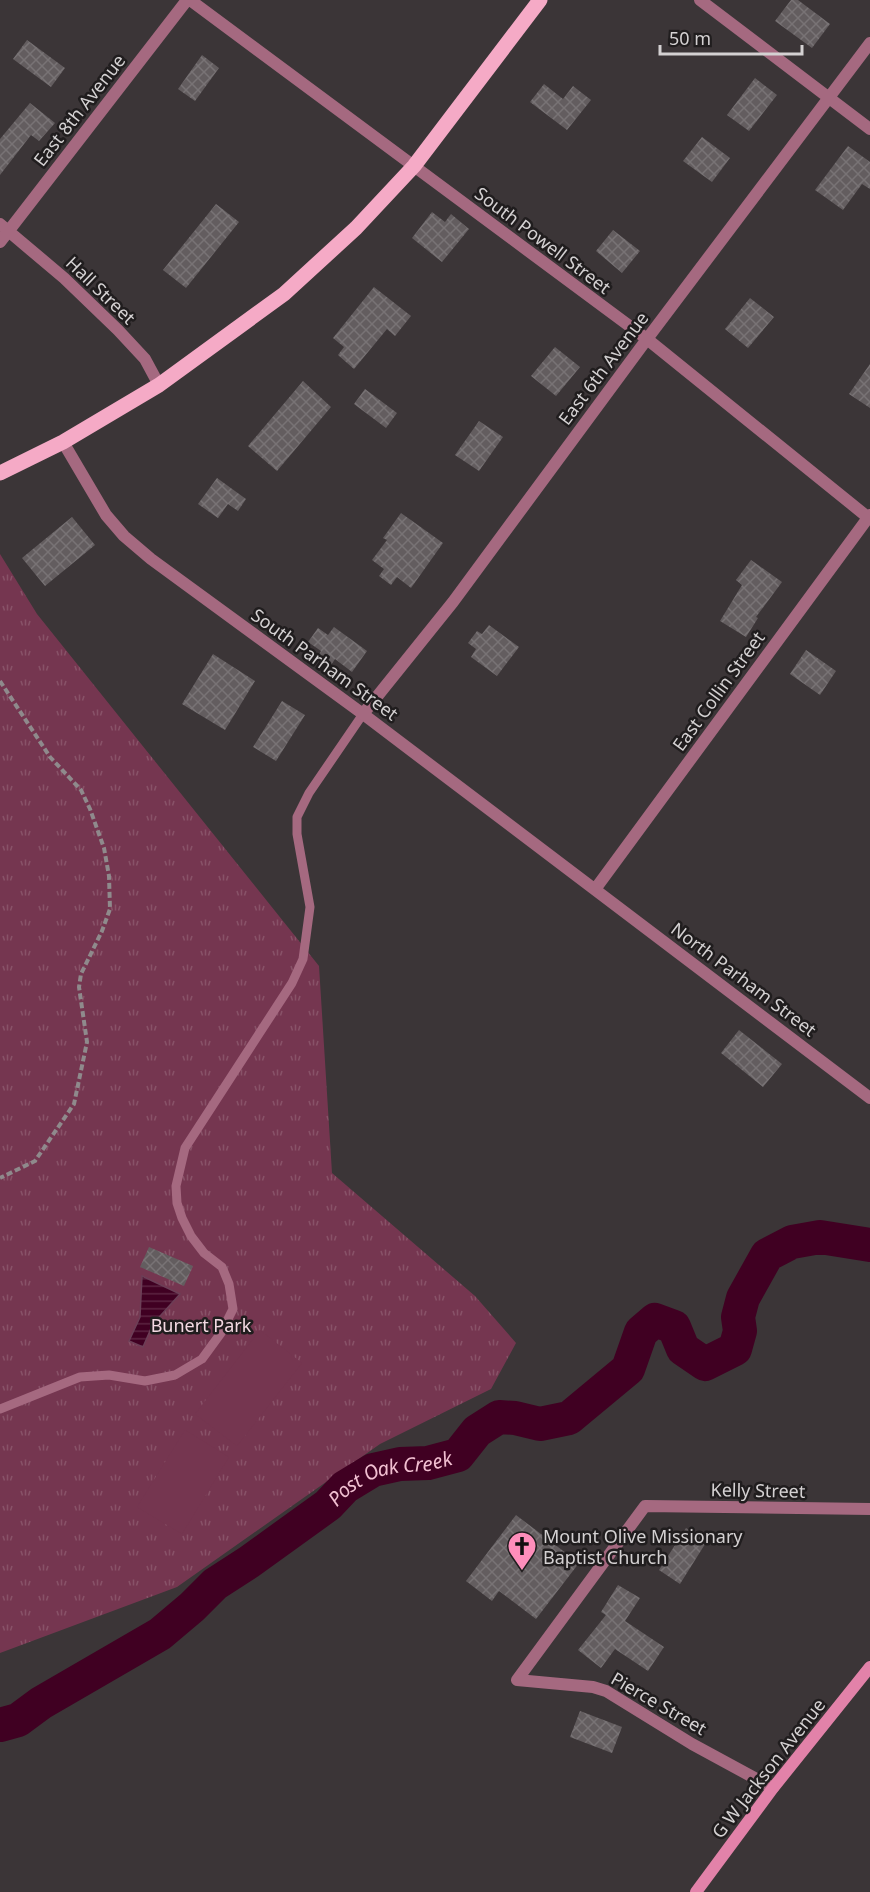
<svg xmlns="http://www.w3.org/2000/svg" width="870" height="1892" viewBox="0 0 870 1892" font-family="'Noto Sans',sans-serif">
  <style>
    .park { fill: url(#park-tufts) }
    .pitch { fill: #753650 }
    .water { fill: url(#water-rules); stroke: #6c3f57; stroke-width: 1.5 }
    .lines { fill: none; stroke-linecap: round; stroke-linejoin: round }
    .river { stroke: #400022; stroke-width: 34 }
    .building { fill: url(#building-cross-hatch) }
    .path { stroke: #8f8a8c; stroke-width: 4; stroke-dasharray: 6 3; stroke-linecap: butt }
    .lane { stroke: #a56980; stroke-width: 9 }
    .street { stroke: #a56980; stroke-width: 12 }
    .secondary { stroke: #e282a9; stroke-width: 12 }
    .primary { stroke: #f5aac6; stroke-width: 15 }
    .labels { text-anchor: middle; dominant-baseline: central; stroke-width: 5; stroke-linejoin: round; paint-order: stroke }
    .street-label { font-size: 18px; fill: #d4d1d2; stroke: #201d1e }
    .park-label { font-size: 18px; fill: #f3d9e2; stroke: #201d1e }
    .poi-label { font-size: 18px; fill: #d4d1d2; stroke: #201d1e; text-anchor: start }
    .water-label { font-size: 20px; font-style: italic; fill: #f1bfd1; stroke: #201d1e }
  </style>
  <defs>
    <pattern id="park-tufts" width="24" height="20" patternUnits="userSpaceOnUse" patternTransform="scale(1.5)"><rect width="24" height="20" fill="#753650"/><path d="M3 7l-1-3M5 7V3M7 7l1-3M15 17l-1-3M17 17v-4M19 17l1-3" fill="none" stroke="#885268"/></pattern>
    <pattern id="water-rules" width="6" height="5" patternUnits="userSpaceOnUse" patternTransform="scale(1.5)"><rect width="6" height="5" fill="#400022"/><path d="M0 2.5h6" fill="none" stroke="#5b2441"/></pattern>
    <pattern id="building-cross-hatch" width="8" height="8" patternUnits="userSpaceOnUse" patternTransform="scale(1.5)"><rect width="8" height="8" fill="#635d5f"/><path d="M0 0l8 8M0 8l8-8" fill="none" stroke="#787375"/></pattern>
  </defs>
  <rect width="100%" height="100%" fill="#3b3537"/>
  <!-- park -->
  <path class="park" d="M 0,554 L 37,614 L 319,966 L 332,1173 L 475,1296 L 516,1343 L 491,1389 L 380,1444 L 177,1587 L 0,1653 Z"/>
  <!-- pitch -->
  <path class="pitch" d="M 260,1330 L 302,1363 L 237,1446 L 195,1414 Z
    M 185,1430 L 229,1457 L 182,1534 L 137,1507 Z"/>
  <!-- water -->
  <path class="water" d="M 142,1276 L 180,1294 L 153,1324 L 143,1347 L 129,1341 L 140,1317 Z"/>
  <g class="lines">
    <!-- river -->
    <path class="river" id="s1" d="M 0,1725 L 18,1720 L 41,1703 L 160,1634 L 192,1607 L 215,1584 L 249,1562 L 328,1505 L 345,1487 L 373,1470 L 400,1464 L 428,1463 L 458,1455 L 477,1431 L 499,1417 L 515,1418 L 540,1424 L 569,1418 L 628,1369 L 641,1332 L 655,1320 L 674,1327 L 683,1349 L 705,1364 L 735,1349 L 740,1331 L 738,1317 L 743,1298 L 767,1255 L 792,1242 L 820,1237 L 870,1245"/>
  </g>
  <!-- building -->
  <path class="building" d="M 791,0 L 798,0 L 830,24 L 812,48 L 775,21 Z
    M 27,40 L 65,68 L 51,87 L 13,59 Z
    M 202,55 L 219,68 L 195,101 L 178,89 Z
    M 755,78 L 777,95 L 749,131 L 727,115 Z
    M 544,84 L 563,99 L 573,86 L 591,100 L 567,130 L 530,102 Z
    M 30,103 L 55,123 L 39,141 L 31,135 L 0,175 L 0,139 Z
    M 702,137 L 730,158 L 712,182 L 683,161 Z
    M 848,146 L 870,162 L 870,189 L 862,184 L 843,210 L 815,190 Z
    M 216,204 L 239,222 L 186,288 L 163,270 Z
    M 432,212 L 445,222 L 451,214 L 469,229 L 442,262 L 412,238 Z
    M 613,230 L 640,251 L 622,273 L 596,251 Z
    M 374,287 L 411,316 L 395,336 L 387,329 L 354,369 L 338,355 L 344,347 L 333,338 Z
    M 750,298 L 774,317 L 748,348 L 725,329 Z
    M 555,347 L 580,367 L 556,396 L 531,376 Z
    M 870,364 L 870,408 L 849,394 Z
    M 303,381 L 331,407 L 277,471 L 248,446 Z
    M 365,389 L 397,413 L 386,428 L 354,404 Z
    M 479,421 L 503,437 L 479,471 L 455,455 Z
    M 217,478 L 246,499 L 238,511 L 228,504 L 218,518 L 198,504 Z
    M 401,513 L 443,543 L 411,588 L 397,577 L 391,585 L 379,576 L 384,569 L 372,560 L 387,540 L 383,538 Z
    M 72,517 L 95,545 L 45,586 L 22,558 Z
    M 751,560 L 782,582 L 756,617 L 758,618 L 746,637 L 720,621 L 742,585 L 736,580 Z
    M 489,625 L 519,647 L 497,676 L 471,657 L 476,649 L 468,643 L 477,631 L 482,634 Z
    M 334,627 L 367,651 L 352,672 L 335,659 L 329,668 L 316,659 L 321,651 L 308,642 L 318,628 L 328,635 Z
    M 806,650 L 836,671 L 820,695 L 790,674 Z
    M 213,654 L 255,681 L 225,730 L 182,704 Z
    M 282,701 L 305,715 L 276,761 L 253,747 Z
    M 739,1030 L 782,1064 L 763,1087 L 721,1053 Z
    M 149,1247 L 193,1266 L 184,1286 L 140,1267 Z
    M 516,1515 L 579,1563 L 536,1619 L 499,1591 L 492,1601 L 466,1581 Z
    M 686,1528 L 707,1541 L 680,1584 L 659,1570 Z
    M 618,1585 L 640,1598 L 625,1621 L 664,1647 L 648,1671 L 615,1649 L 601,1668 L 578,1650 L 606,1615 L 601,1612 Z
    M 580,1711 L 622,1727 L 612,1753 L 570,1737 Z"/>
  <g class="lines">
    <!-- path -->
    <path class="path" d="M 0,681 L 50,757 L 81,790 L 90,809 L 104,848 L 109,876 L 110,909 L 102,931 L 81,974 L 79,987 L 87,1042 L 74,1104 L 35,1161 L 0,1178"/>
    <!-- lane -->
    <path class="lane" d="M 0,1409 L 80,1377 L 109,1375 L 145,1381 L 175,1375 L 202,1359 L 221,1333 L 233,1309 L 229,1284 L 222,1267 L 204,1253 L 191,1236 L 182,1218 L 177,1203 L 176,1186 L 185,1148 L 292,983 L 303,959 L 310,907 L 297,834 L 297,817 L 309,793 L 363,714"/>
    <!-- street -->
    <path class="street" d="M 190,0 L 647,339 L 870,519
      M 700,0 L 870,129
      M 0,224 L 64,278 L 118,330 L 145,359 L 159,385
      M 0,242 L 187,0
      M 63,442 L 106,515 L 124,536 L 151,559 L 363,714 L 870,1098
      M 363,714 L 453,602 L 647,339 L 870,43
      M 596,888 L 870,515
      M 517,1680 L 645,1506 L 870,1509
      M 517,1680 L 593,1687 L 606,1691 L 692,1744 L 773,1788"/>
    <!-- secondary -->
    <path class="secondary" d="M 696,1892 L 773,1788 L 870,1667"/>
    <!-- primary -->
    <path class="primary" d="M 0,473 L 63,442 L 159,385 L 284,294 L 356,228 L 414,166 L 540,0"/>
  </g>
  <!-- icons -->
  <defs>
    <g id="church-pin" transform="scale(1.5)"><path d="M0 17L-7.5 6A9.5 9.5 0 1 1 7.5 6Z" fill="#fe8ebb" stroke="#201d1e"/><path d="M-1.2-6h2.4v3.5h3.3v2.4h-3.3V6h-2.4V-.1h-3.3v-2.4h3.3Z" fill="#111"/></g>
  </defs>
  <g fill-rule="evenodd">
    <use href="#church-pin" x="522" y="1546"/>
  </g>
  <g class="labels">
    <!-- street labels -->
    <g class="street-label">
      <text transform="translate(79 110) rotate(-52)">East 8th Avenue</text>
      <text transform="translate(543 240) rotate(37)">South Powell Street</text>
      <text transform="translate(101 290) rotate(44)">Hall Street</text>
      <text transform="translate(603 368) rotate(-53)">East 6th Avenue</text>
      <text transform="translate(325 664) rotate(36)">South Parham Street</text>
      <text transform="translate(718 691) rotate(-54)">East Collin Street</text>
      <text transform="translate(744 979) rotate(37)">North Parham Street</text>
      <text transform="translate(758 1490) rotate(1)">Kelly Street</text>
      <text transform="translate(659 1703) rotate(30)">Pierce Street</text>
      <text transform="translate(768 1768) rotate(-52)">G W Jackson Avenue</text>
    </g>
    <!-- park labels -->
    <g class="park-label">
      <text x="201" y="1325">Bunert Park</text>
    </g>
    <!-- poi labels -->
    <g class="poi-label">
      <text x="543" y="1536">Mount Olive Missionary<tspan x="543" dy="21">Baptist Church</tspan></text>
    </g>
    <!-- water labels -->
    <g class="water-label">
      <text stroke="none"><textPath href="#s1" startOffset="468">Post Oak Creek</textPath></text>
    </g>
  </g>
  <!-- scale -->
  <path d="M660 45v9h142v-9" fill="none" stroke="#d4d1d2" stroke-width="3"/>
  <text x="669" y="45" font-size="18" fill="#d4d1d2" stroke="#201d1e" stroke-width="4.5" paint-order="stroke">50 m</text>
</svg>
